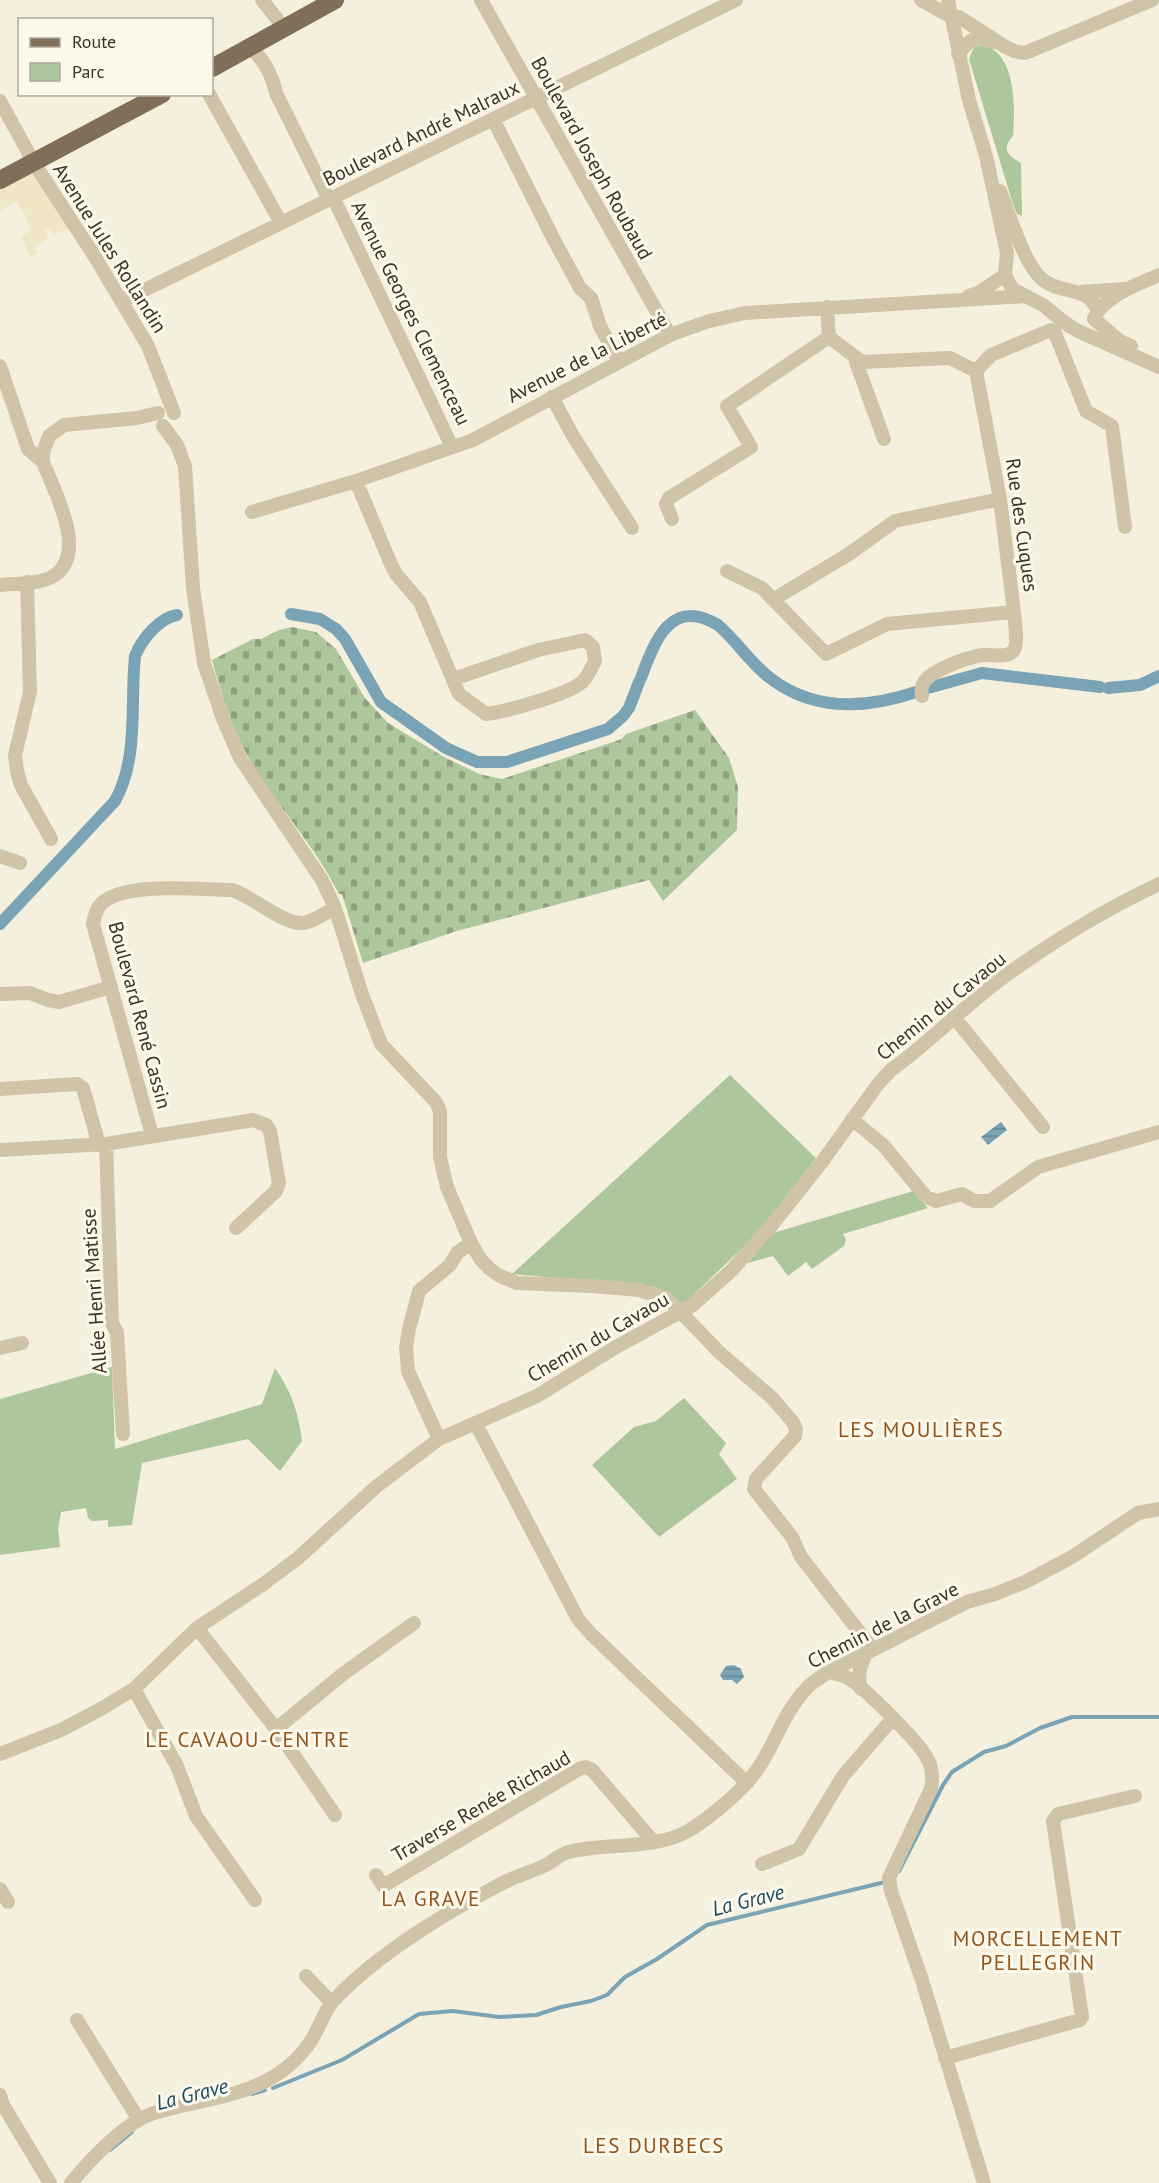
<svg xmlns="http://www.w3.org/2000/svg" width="1159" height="2183" viewBox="0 0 1159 2183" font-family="'PT Sans',sans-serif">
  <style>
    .green { fill: #aec69c }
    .cemetery { fill: url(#cemetery-stones) }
    .plaza { fill: #efe6c3 }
    .water { fill: url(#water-rules) }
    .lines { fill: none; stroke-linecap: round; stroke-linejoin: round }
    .stream { stroke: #7aa4b5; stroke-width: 4 }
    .canal { stroke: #7aa4b5; stroke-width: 12 }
    .minor { stroke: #cfc3a8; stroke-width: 14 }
    .major { stroke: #7f6e58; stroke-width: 18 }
    .labels { text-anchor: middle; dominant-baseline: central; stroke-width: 6; stroke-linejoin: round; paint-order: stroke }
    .street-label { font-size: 20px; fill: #3b3329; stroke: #fcf8eb }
    .neighbourhood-label { font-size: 21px; letter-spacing: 1.5px; fill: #935419; stroke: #fcf8eb }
    .water-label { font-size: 21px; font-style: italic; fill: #194b62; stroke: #fcf8eb }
  </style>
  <defs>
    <pattern id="cemetery-stones" width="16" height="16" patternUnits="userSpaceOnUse" patternTransform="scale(1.5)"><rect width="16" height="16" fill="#aec69c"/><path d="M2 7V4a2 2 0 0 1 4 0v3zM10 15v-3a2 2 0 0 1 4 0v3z" fill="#8fa17f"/></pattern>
    <pattern id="water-rules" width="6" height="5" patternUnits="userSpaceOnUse" patternTransform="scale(1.5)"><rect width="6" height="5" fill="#7aa4b5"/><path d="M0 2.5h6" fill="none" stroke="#658693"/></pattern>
  </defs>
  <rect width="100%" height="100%" fill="#f5f0de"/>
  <!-- green -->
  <path class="green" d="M 981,45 C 985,46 991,48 994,50 C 1016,66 1015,112 1013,136 C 1001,149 1008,156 1021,163 L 1022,216 L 1017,214 L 1012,201 L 969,59 L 974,47 Z
    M 730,1075 L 816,1158 L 757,1234 L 683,1305 L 655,1287 L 512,1274 Z
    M 913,1191 L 928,1208 L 843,1234 L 846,1240 L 844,1246 L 812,1269 L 806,1262 L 788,1276 L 773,1256 L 748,1263 L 770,1234 Z
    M 112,1367 L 115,1449 L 262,1404 L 275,1368 C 292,1393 298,1411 302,1441 L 280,1471 L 248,1439 L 142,1463 L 132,1525 L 108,1527 L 108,1520 L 92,1521 L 88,1518 L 86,1508 L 61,1512 L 58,1529 L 60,1547 L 0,1555 L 0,1399 Z
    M 684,1398 L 726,1443 L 719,1454 L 737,1479 L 659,1537 L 592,1465 L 634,1427 L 656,1421 Z"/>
  <!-- cemetery -->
  <path class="cemetery" d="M 292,627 L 316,632 L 336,649 L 365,698 L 388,723 L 444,757 L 479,774 L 502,779 L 622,739 L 626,734 L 695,710 L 729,758 L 738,787 L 737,830 L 663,901 L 649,880 L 457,931 L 363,963 L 342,894 L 339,894 C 316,848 281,810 254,767 C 234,735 222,696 212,660 L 253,639 L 261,639 L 279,630 Z"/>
  <!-- plaza -->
  <path class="plaza" d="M 33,171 L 70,228 L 53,235 L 50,229 L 44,231 L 48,238 L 34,247 L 37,253 L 30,257 L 21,236 L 30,231 L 27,219 L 17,202 L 0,211 L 0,187 Z"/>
  <!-- water -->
  <path class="water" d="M 1001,1122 L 1007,1130 L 988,1145 L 981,1137 Z
    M 734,1665 L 741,1669 L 744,1677 L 737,1684 L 732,1680 L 723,1680 L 720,1675 L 726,1666 Z"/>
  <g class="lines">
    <!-- stream -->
    <path class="stream" d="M 899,1871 L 943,1785 L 952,1772 L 984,1752 L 1006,1746 L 1040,1728 L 1072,1717 L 1159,1717
      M 273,2088 L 342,2060 L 419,2014 L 453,2011 L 499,2017 L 536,2015 L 561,2007 L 591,2001 L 607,1995 L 625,1977 L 657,1959 L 707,1925 L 885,1882
      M 252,2094 L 265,2090
      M 110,2150 L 132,2132"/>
    <!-- canal -->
    <path class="canal" d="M 291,614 L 320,619 L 336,629 L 345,639 L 381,702 L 446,748 L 477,762 L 507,762 L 608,729 L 623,716 L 629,708 L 639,682
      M 641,678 C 654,643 670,596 718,625 C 737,641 750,663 770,678 C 814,712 866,709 916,692
      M 928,688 L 982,673 L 1100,687
      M 1108,688 L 1140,685 L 1159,676
      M 0,924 L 115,801 C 139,758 130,704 135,656 C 142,639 159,618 177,615"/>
    <!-- minor -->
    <path class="minor" d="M 262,0 L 285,29
      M 481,0 L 670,335
      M 921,0 L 951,17 L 959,17 L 1004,46 L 1014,51 L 1025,53 L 1152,0
      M 948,0 L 969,100 L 986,156 L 1007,253 L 1005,275 L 1010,285 L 1014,290 L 1043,305 L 1065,323 L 1078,331 L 1159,367
      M 250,48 C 263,57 273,77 276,93 L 329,200
      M 958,54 C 971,39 974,34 994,42
      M 209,94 L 281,223
      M 0,101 L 34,163 L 95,257 L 148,346 L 174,413
      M 494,121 L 553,238 L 580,288 L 591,298 L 600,326 L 619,362
      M 1000,191 C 1010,215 1024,265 1043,280 C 1064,296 1086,284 1098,311 L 1094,319 L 1120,341 L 1131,346
      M 333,197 L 452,447
      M 1081,292 L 1124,289
      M 969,296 L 978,293 L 1005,275
      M 122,301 L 736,0
      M 1098,311 C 1115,292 1136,285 1159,275
      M 829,337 L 862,362 L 950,358 L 976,371 L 991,355 L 1051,330 L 1055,333 L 1086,411 L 1112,426 L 1125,527
      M 854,356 L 884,439
      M 0,366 L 28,449 L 43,462
      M 552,397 L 573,436 L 632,528
      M 163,426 L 177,445 L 185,466 L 193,588 L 204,663 L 223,719 L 240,758 L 322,880 L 335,908 L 362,994 L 381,1044 L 436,1102 L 440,1111 L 440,1157 L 447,1187 L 471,1243 L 481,1260 L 490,1269 L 498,1275 L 517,1283 L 593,1286 L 639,1290 L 668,1299 L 720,1353 L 772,1398 L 793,1422 L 796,1429 L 795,1436 L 756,1479 L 754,1489 L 792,1537 L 801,1557 L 868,1643 C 866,1664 855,1664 861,1689
      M 356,481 L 390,562 L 396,574 L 420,602 L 459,694 L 486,714 C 504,712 570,694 582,682 C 588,677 591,668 595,661 L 593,647 L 585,640 L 538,650 L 453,679
      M 252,512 L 356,481 L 473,440 L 670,335 L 709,321 L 745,313 L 1027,296
      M 672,519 L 666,504 L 669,498 L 751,447 L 727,406 L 829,337 L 827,307
      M 727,571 L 762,588 L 826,654 L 887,624 L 1014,612 L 1000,499 L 976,371
      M 27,582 L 30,692 L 15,755 L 17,771 L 21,785 L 51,839
      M 0,585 C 17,583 40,585 55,575 C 88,552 54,491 43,462 L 43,453 L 49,436 L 64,425 L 137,418 L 158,413
      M 774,599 L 849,554 L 895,521 L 1000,499
      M 922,696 C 922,693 921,690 922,687 C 925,671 969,657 983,655 C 992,654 1009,659 1014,650 C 1018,644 1015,621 1014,612
      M 0,856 L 20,863
      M 0,994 L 30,993 L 48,1000 L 59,1002 L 111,987
      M 954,1017 L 1043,1127
      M 0,1089 L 77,1084 L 83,1088 L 99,1145
      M 852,1119 L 884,1146 L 926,1197 L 936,1201 L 962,1194 L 974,1201 L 990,1201 L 1038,1167 L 1159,1132
      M 152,1135 L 93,924 C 95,916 96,908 102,903 C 126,881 200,890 232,890 C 254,897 279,922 301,923 C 312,923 325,913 335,908
      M 106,1144 L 112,1323 L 117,1333 L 123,1434
      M 0,1150 L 106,1144 L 253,1120 L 266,1125 L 270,1131 L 279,1183 L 276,1191 L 236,1228
      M 0,1348 L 22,1343
      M 476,1424 L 578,1619 L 592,1635 L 747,1783
      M 439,1439 L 408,1371 L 406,1348 L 409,1329 L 419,1291 L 450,1265 L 457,1253 L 471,1243
      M 197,1628 L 276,1729 L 335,1815
      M 830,1672 C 836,1674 842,1675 848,1678 C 865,1688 918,1741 927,1758 C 933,1768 933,1778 931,1789 L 894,1867 L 889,1878 L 891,1891 L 921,1977 L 984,2183
      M 134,1689 L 177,1766 L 196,1816 L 255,1900
      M 276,1729 L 343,1674 L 414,1623
      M 0,1754 L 61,1730 L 99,1710 L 134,1689 L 197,1628 L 262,1585 L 298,1558 L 377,1486 L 439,1439 L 537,1396 L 616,1347 L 693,1305 L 732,1270 L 772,1225 L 822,1162 L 878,1084 L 891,1070 C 930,1042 963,1007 1001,979 C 1050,943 1104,910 1159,884
      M 762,1864 L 799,1849 L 843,1776 L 893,1718
      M 376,1875 L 383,1886 L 579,1769 L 586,1767 L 592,1770 L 653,1841
      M 0,1889 L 8,1902
      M 306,1976 L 331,2002
      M 77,2020 L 139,2120
      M 945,2058 L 1080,2020 L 1082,2017 L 1053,1821 L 1058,1814 L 1135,1796
      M 0,2095 L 3,2105 L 50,2183
      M 71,2183 C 90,2160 125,2122 154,2113 C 189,2102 230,2099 264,2082 C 286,2071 306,2053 317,2030 C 322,2021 326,2008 333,2001 C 362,1970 406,1939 442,1917 C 464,1904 486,1891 509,1880 C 520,1875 533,1871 544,1866 C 553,1862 559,1854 569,1852 C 608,1842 653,1851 690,1830 C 712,1816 742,1791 757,1770 C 775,1744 784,1712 806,1689 C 811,1683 819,1679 825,1674 L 967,1602 L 995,1594 L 1025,1582 L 1072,1557 L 1138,1513 L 1159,1509"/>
    <!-- major -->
    <path class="major" d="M 212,68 L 335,0
      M 0,180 L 162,94"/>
  </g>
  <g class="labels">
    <!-- street labels -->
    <g class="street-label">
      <text transform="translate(421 133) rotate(-26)">Boulevard André Malraux</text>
      <text transform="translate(592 158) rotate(61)">Boulevard Joseph Roubaud</text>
      <text transform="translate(110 248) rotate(58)">Avenue Jules Rollandin</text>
      <text transform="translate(411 313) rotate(64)">Avenue Georges Clemenceau</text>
      <text transform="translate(587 357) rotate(-27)">Avenue de la Liberté</text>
      <text transform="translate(1022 525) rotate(82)">Rue des Cuques</text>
      <text transform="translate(941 1006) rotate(-39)">Chemin du Cavaou</text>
      <text transform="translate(140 1015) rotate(75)">Boulevard René Cassin</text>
      <text transform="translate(94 1291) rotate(-94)">Allée Henri Matisse</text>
      <text transform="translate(598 1337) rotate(-30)">Chemin du Cavaou</text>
      <text transform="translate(883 1625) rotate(-27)">Chemin de la Grave</text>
      <text transform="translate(481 1806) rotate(-30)">Traverse Renée Richaud</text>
    </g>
    <!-- neighbourhood labels -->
    <g class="neighbourhood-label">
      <text x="921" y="1429">LES MOULIÈRES</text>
      <text x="248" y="1739">LE CAVAOU-CENTRE</text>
      <text x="431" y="1898">LA GRAVE</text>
      <text x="1038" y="1938">MORCELLEMENT<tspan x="1038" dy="24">PELLEGRIN</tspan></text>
      <text x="654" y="2145">LES DURBECS</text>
    </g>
    <!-- water labels -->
    <g class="water-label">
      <text transform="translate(748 1900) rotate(-14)">La Grave</text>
      <text transform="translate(192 2094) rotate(-14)">La Grave</text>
    </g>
  </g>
  <!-- legend -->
  <rect x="18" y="18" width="195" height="78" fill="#fcf8eb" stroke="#afa99d" stroke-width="1.5"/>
  <rect x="30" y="38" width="30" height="9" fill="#7f6e58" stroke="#afa99d" stroke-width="1.5"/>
  <text x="72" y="48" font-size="18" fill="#3b3329">Route</text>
  <rect x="30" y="63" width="30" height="18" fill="#aec69c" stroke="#afa99d" stroke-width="1.5"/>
  <text x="72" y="78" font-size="18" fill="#3b3329">Parc</text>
</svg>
